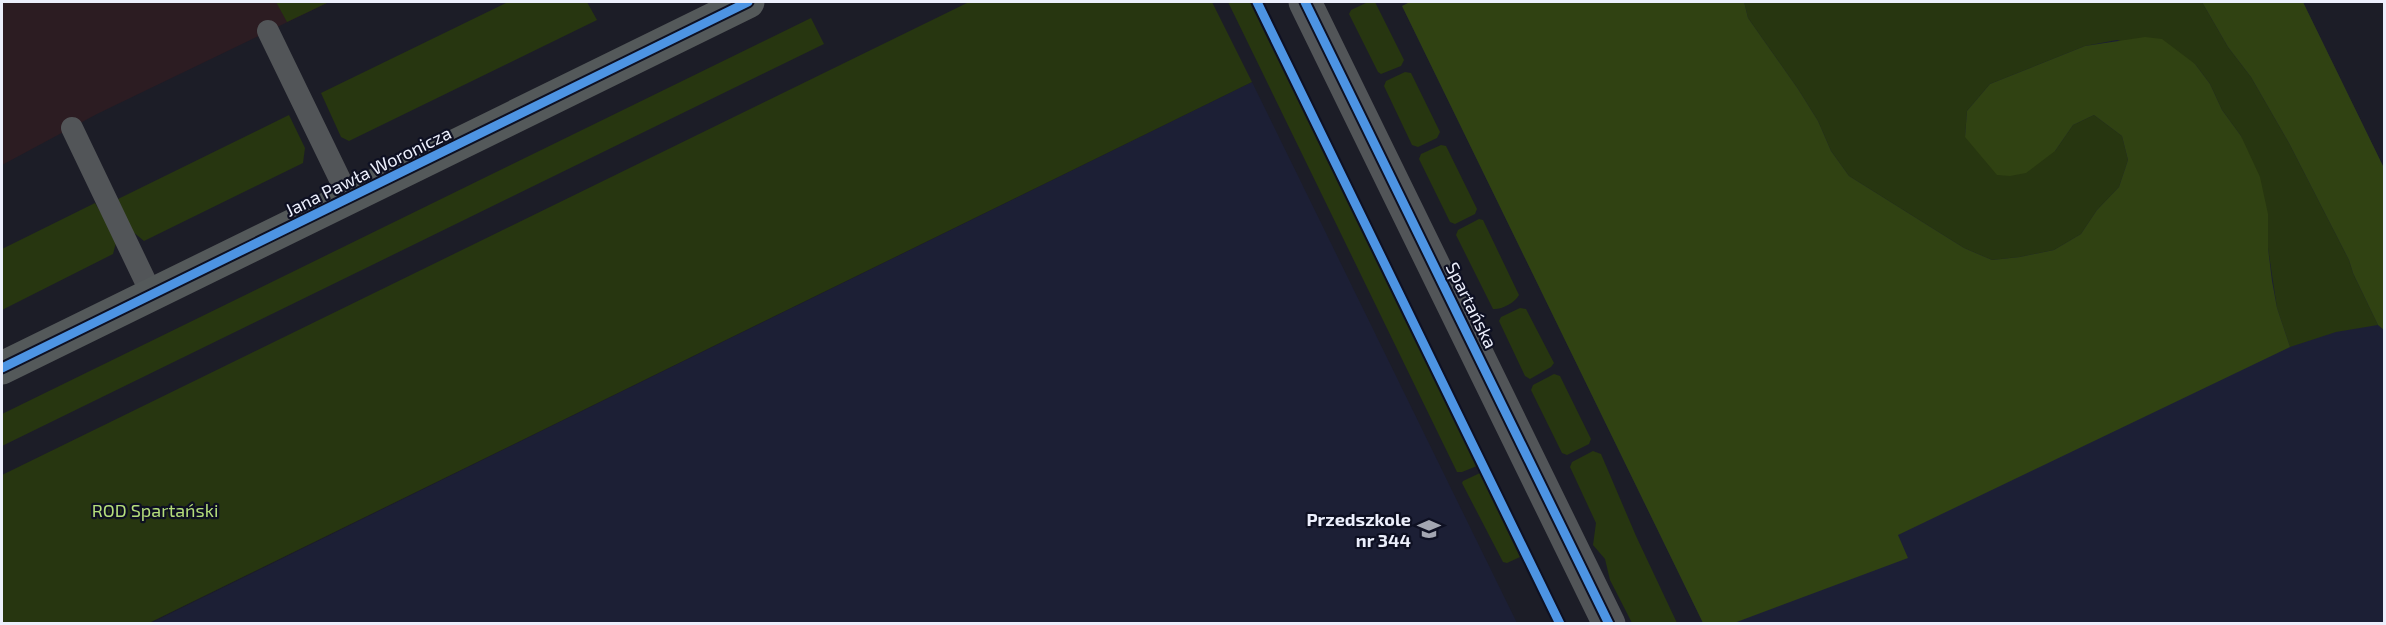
<svg xmlns="http://www.w3.org/2000/svg" width="2386" height="625" viewBox="0 0 2386 625" font-family="'Exo 2',sans-serif">
  <style>
    .industrial { fill: #2c1c22 }
    .built { fill: #1c1f35 }
    .green { fill: #273610 }
    .forest { fill: #304212 }
    .lines { fill: none; stroke-linecap: round; stroke-linejoin: round }
    .lane { stroke: #525558; stroke-width: 22 }
    .street { stroke: #525558; stroke-width: 33 }
    .secondary { stroke: #54595a; stroke-width: 33 }
    .cycleway-casing { stroke: #0e1022; stroke-width: 13 }
    .cycleway { stroke: #4d94e3; stroke-width: 9 }
    .labels { text-anchor: middle; dominant-baseline: central; stroke-width: 4.5; stroke-linejoin: round; paint-order: stroke }
    .street-label { font-size: 18px; fill: #eceffc; stroke: #0e1022 }
    .park-label { font-size: 18px; fill: #b5de7b; stroke: #0e1022 }
    .poi-label { font-size: 18px; font-weight: bold; fill: #eceffc; stroke: #0e1022; text-anchor: end }
  </style>
  <rect width="100%" height="100%" fill="#1c1d27"/>
  <!-- industrial -->
  <path class="industrial" d="M 2,2 L 329,2 L 97,114 L 2,165 Z"/>
  <!-- built -->
  <path class="built" d="M 1410,2 L 2303,2 L 2384,168 L 2384,623 L 1703,623 L 1402,6 Z
    M 1252,82 L 1517,623 L 149,624 Z"/>
  <!-- green -->
  <path class="green" d="M 276,2 L 329,2 L 287,22 Z
    M 508,2 L 587,2 L 597,20 L 349,141 L 341,137 L 321,93 Z
    M 969,2 L 1212,2 L 1252,82 L 149,623 L 2,623 L 2,475 Z
    M 1228,2 L 1250,2 L 1477,466 L 1462,472 L 1457,472 Z
    M 1368,2 L 1375,2 L 1404,60 L 1401,66 L 1381,74 L 1378,72 L 1349,14 L 1351,10 Z
    M 1744,2 L 2202,2 L 2228,47 L 2251,77 L 2289,143 L 2349,260 L 2353,273 L 2378,325 L 2336,332 L 2290,347 L 2277,308 L 2268,248 L 2241,136 L 2222,110 L 2210,84 L 2195,64 L 2117,40 L 2085,46 L 1990,84 L 1967,111 L 1965,137 L 2055,151 L 2073,125 L 2094,115 L 2122,136 L 2128,160 L 2119,187 L 2097,210 L 2081,234 L 2054,250 L 2020,257 L 1992,260 L 1964,248 L 1849,176 L 1831,151 L 1818,121 L 1798,89 L 1748,18 Z
    M 811,18 L 824,44 L 2,446 L 2,414 Z
    M 1405,72 L 1411,73 L 1440,132 L 1437,138 L 1418,147 L 1412,145 L 1384,86 L 1386,81 Z
    M 289,115 L 305,148 L 303,163 L 144,241 L 132,231 L 118,199 Z
    M 1441,145 L 1446,146 L 1477,209 L 1475,214 L 1455,224 L 1450,222 L 1419,159 L 1421,154 Z
    M 95,203 L 117,239 L 113,254 L 2,310 L 2,249 Z
    M 1479,219 L 1483,220 L 1519,295 C 1515,303 1501,310 1493,309 L 1456,235 L 1458,230 Z
    M 1520,308 L 1526,309 L 1554,363 L 1551,367 L 1530,379 L 1525,376 L 1499,321 L 1501,317 Z
    M 1554,374 L 1560,376 L 1591,439 L 1589,444 L 1567,455 L 1562,453 L 1531,390 L 1533,385 Z
    M 1593,451 L 1601,454 L 1636,536 L 1677,623 L 1632,623 L 1610,580 L 1605,559 L 1593,545 L 1596,523 L 1570,467 L 1572,462 Z
    M 1480,473 L 1520,557 L 1507,563 L 1503,562 L 1462,483 L 1463,481 Z"/>
  <!-- forest -->
  <path class="forest" d="M 1410,2 L 1744,2 L 1748,18 L 1798,89 L 1818,121 L 1831,151 L 1849,176 L 1964,248 L 1992,260 L 2020,257 L 2054,250 L 2081,234 L 2097,210 L 2119,187 L 2128,160 L 2122,136 L 2094,115 L 2073,125 L 2055,151 L 2026,173 L 2010,176 L 1997,175 L 1965,137 L 1967,111 L 1990,84 L 2085,46 L 2145,37 L 2162,39 L 2195,64 L 2210,84 L 2222,110 L 2241,136 L 2260,177 L 2268,214 L 2268,248 L 2272,281 L 2277,308 L 2290,347 L 1898,535 L 1908,558 L 1734,623 L 1703,623 L 1402,6 Z
    M 2202,2 L 2303,2 L 2384,168 L 2384,330 L 2378,325 L 2353,273 L 2349,260 L 2289,143 L 2251,77 L 2228,47 Z"/>
  <g class="lines">
    <!-- lane -->
    <path class="lane" d="M 268,31 L 349,198
      M 72,128 L 152,295"/>
    <!-- street -->
    <path class="street" d="M 1305,2 L 1609,624"/>
    <!-- secondary -->
    <path class="secondary" d="M 2,368 L 748,2"/>
    <!-- cycleway casing -->
    <g class="cycleway-casing">
      <path id="cycleway" d="M 1257,2 L 1560,624
        M 1305,2 L 1609,624
        M 2,368 L 748,2"/>
    </g>
    <!-- cycleway -->
    <use href="#cycleway" class="cycleway"/>
  </g>
  <!-- icons -->
  <defs>
    <g id="school-bare" transform="scale(1.8)"><path d="M0-5L7-2L0 1L-7-2ZM-4 1L0 2.5L4 1V4Q0 6-4 4Z" fill="#a3a6b1" stroke="#0e1022" stroke-width="2.5" paint-order="stroke"/></g>
  </defs>
  <g fill-rule="evenodd">
    <use href="#school-bare" x="1429" y="529"/>
  </g>
  <g class="labels">
    <!-- street labels -->
    <g class="street-label">
      <text transform="translate(368 171) rotate(-26)">Jana Pawła Woronicza</text>
      <text transform="translate(1472 305) rotate(64)">Spartańska</text>
    </g>
    <!-- park labels -->
    <g class="park-label">
      <text x="155" y="510">ROD Spartański</text>
    </g>
    <!-- poi labels -->
    <g class="poi-label">
      <text x="1411" y="519">Przedszkole<tspan x="1411" dy="21">nr 344</tspan></text>
    </g>
  </g>
  <!-- border -->
  <rect width="2386" height="625" fill="none" stroke="#eceffc" stroke-width="6"/>
</svg>
